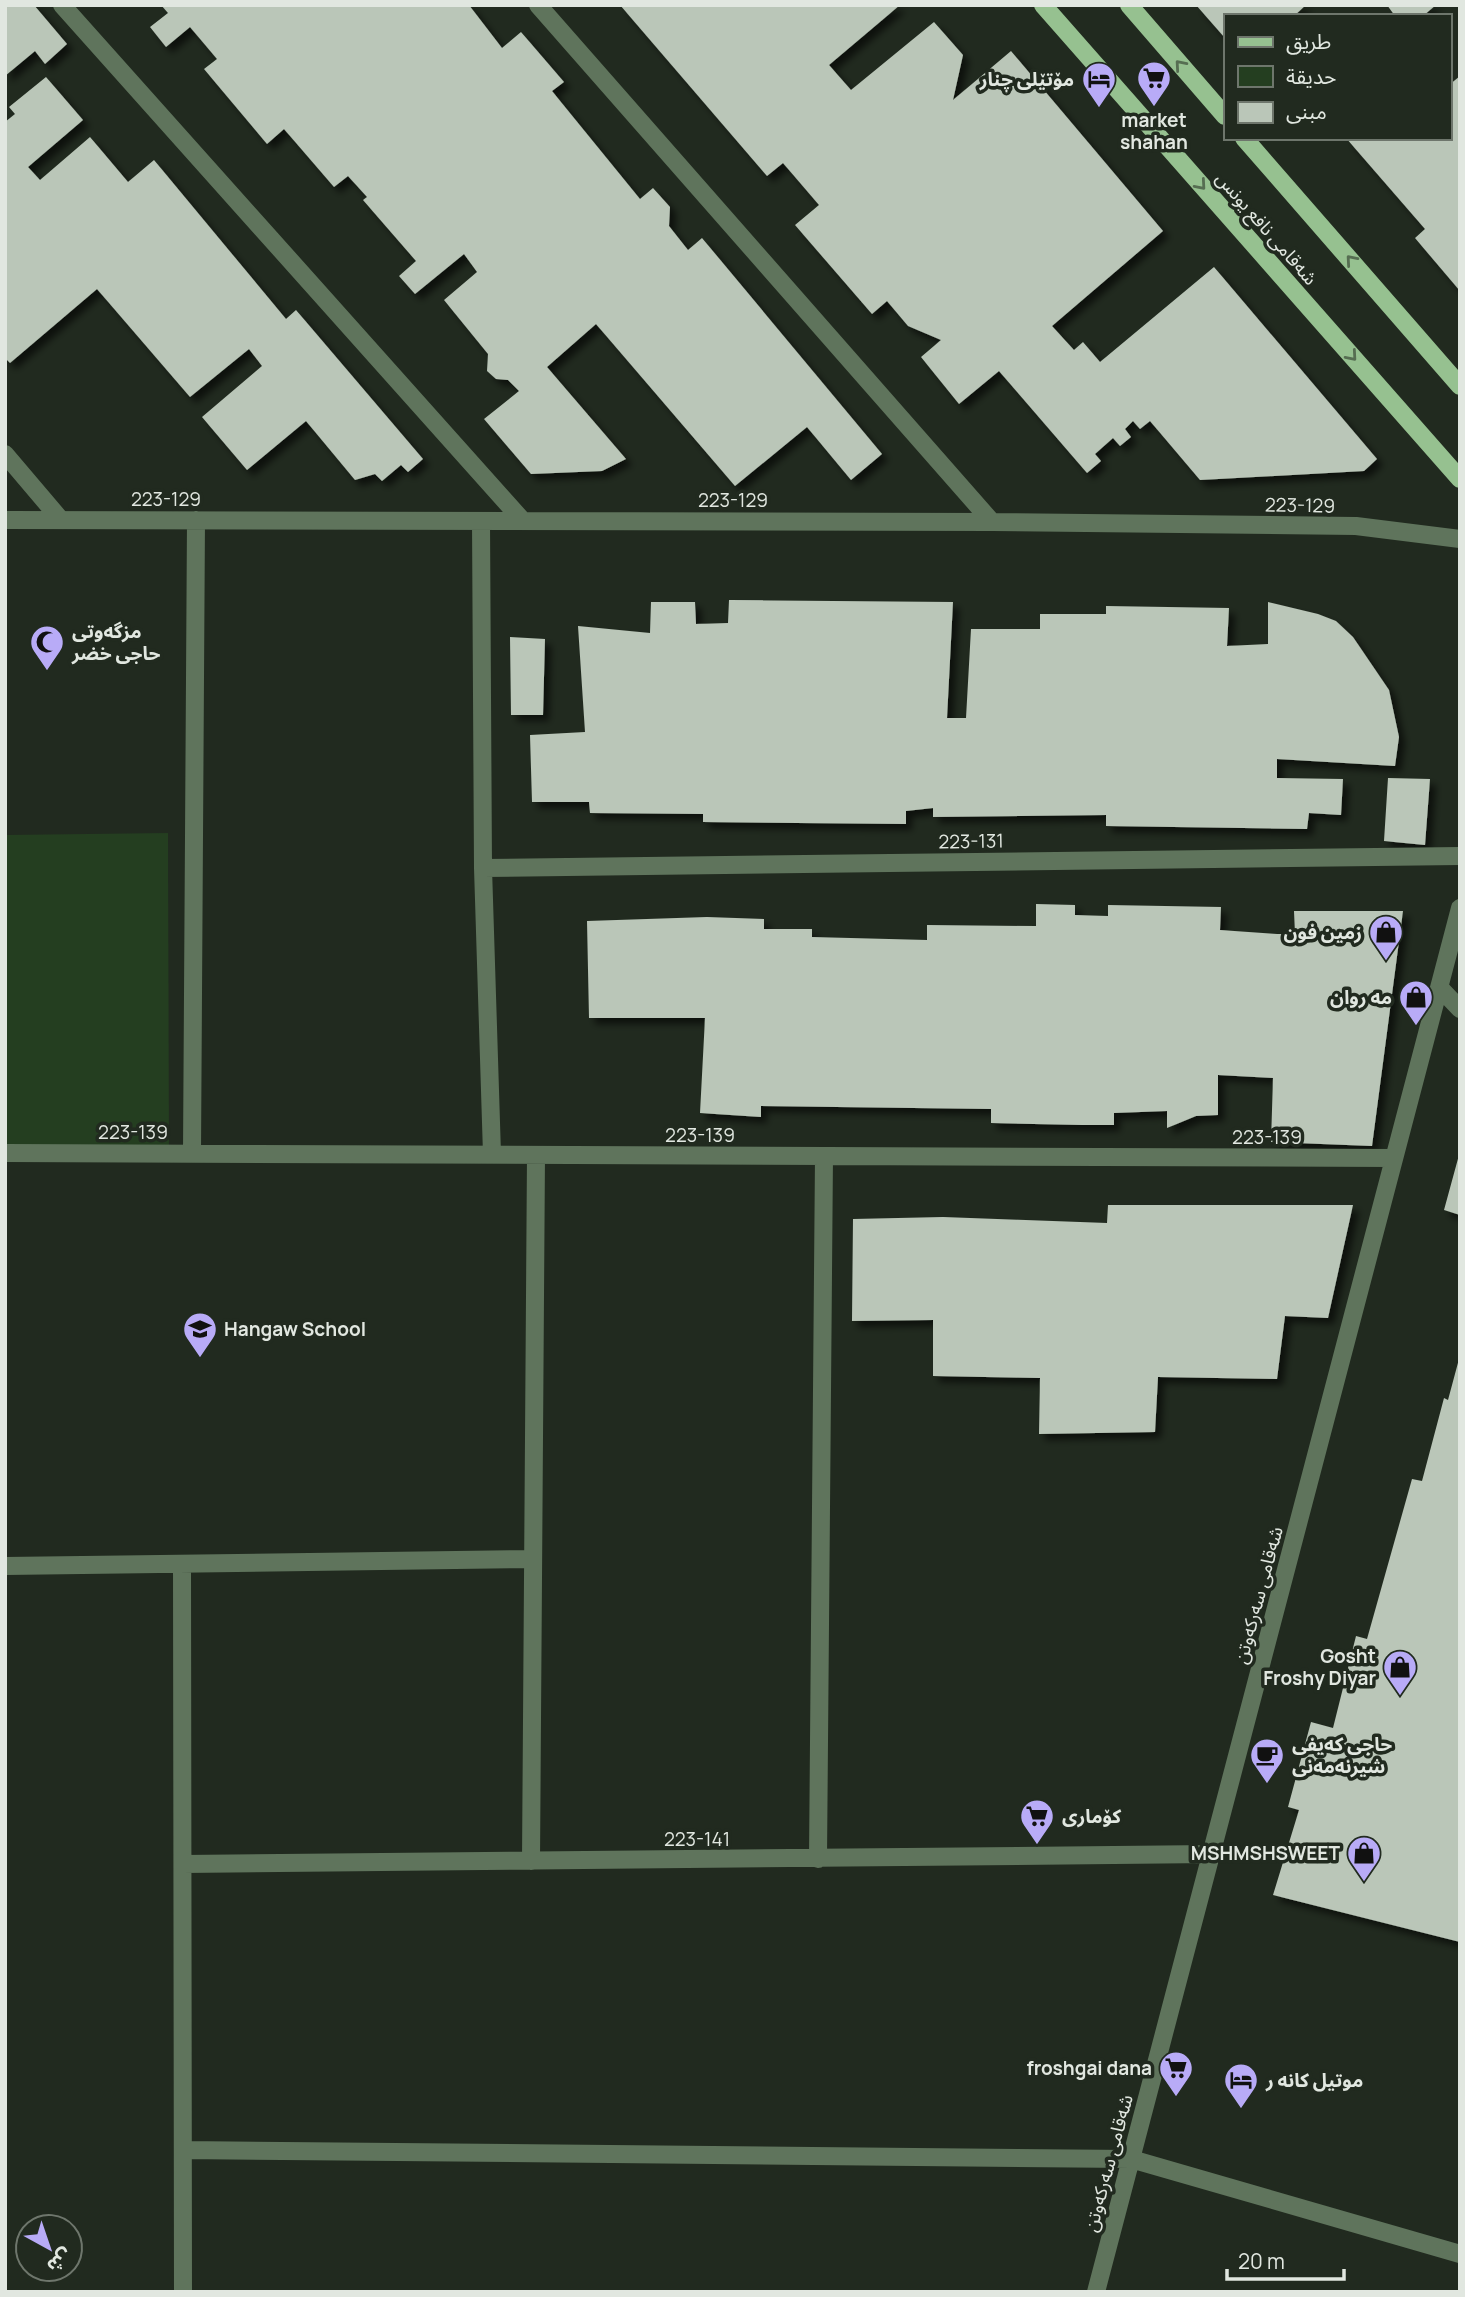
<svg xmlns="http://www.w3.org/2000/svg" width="1465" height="2297" viewBox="0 0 1465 2297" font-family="Manrope,'Noto Sans Arabic',sans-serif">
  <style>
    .green { fill: #243e20 }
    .building { fill: #bac6b8; filter: url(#shadow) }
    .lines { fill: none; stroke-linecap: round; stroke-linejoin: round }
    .minor { stroke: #5f745c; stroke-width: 18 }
    .major { stroke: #96c190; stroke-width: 18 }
    .oneway { stroke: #566e52 }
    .labels { text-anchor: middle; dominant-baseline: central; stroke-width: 7; stroke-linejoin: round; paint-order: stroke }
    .poi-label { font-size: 19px; font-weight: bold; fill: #e1e7e0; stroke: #212a1f; text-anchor: end }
    .street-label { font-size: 19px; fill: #e1e7e0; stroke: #212a1f }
  </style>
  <defs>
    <filter id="shadow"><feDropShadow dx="6" dy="6" stdDeviation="3.5" flood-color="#0009"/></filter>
  </defs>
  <rect width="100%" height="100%" fill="#212a1f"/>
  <!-- green -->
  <path class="green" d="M 168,833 L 169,1152 L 5,1153 L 5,835 Z"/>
  <!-- building -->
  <path class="building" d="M 5,5 L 34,5 L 67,44 L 45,64 L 35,51 L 5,76 Z
    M 161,5 L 469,5 L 502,48 L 521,32 L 564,82 L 552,91 L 640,199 L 653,188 L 670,207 L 669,226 L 688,250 L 702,238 L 882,454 L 851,480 L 807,427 L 735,486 L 596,324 L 547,367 L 626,459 L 602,471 L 531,474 L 484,419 L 519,391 L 508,380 L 496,379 L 487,371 L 488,354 L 444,300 L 477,272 L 464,254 L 415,294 L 399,276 L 416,261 L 363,200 L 367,197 L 348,176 L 334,187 L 284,129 L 267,144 L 204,69 L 217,59 L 190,27 L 166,47 L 150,27 L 168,13 Z
    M 620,5 L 900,5 L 829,65 L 851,90 L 934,22 L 963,55 L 953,100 L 1011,51 L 1163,231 L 1052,326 L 1074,350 L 1083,342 L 1100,362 L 1214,267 L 1377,459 L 1364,471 L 1200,480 L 1150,421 L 1140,429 L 1133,421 L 1125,429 L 1131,437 L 1120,446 L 1113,438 L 1095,454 L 1101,461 L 1087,473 L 999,371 L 959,404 L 921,357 L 941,340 L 908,326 L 887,301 L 872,314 L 795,225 L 819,205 L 783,163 L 767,176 Z
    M 1196,5 L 1306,5 L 1294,16 L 1225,16 L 1225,38 Z
    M 1387,5 L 1436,5 L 1423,16 L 1395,16 Z
    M 1460,76 L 1460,291 L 1415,238 L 1425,229 L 1346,138 L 1449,138 L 1449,85 Z
    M 46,77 L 83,120 L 28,167 L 40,180 L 90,137 L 128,182 L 154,160 L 286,319 L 296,310 L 423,459 L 408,472 L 401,465 L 382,481 L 375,474 L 355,480 L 306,421 L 247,470 L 202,417 L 262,366 L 249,349 L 190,397 L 97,289 L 10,363 L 5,358 L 5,122 L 15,114 L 9,107 Z
    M 729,600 L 953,602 L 947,718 L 966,718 L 971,629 L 1040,629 L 1040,614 L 1106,614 L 1106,606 L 1229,608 L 1227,646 L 1268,644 L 1268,602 L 1318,614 L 1336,621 L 1353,637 L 1389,690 L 1399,737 L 1395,766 L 1277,759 L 1277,778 L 1343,779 L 1341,815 L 1309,813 L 1307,829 L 1106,826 L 1106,815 L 933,817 L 933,808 L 906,811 L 906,824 L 703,822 L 703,814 L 590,813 L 589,802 L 532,802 L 530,735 L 585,732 L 578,626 L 650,633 L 651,602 L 695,602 L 696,624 L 728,623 Z
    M 510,637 L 545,639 L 543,715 L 511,715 Z
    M 1388,778 L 1430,779 L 1425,845 L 1384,841 Z
    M 1036,904 L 1075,905 L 1075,915 L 1108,916 L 1108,905 L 1221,907 L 1220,930 L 1277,934 L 1295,934 L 1294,911 L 1403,911 L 1372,1146 L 1271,1142 L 1273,1078 L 1218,1075 L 1218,1115 L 1196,1116 L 1167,1128 L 1167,1111 L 1114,1113 L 1114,1125 L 1082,1125 L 991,1123 L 991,1109 L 761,1106 L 761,1117 L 700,1113 L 705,1018 L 589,1018 L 587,921 L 707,917 L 764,919 L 764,929 L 812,929 L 812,937 L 927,940 L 927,925 L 1036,926 Z
    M 1459,1155 L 1460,1155 L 1460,1215 L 1444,1210 Z
    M 1108,1205 L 1353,1205 L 1328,1318 L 1285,1316 L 1277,1379 L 1158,1377 L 1155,1432 L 1039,1434 L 1040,1378 L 933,1376 L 933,1320 L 852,1321 L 853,1219 L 943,1217 L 1107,1223 Z
    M 1459,1359 L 1460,1359 L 1460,1942 L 1273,1895 L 1299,1810 L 1288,1807 L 1311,1722 L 1333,1728 L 1356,1636 L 1367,1639 L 1412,1479 L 1422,1481 L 1444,1398 L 1448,1400 Z"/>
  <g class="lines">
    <!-- minor -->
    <path class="minor" d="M 62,5 L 523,521
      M 538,5 L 992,522
      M 5,454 L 61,520
      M 5,520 L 992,522 L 1356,526 L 1460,539
      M 481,521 L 483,868 L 492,1154
      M 483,868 L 1460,856
      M 1439,987 L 1460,1009
      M 5,1153 L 1394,1158
      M 192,1153 L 196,520
      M 182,1565 L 183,2292
      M 5,1566 L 532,1559
      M 818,1859 L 824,1156
      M 531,1861 L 536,1155
      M 183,1864 L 1211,1854
      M 183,2150 L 1131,2159 L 1460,2254
      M 1096,2292 L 1460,908"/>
    <!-- major -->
    <path class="major" d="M 1043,5 L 1460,479
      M 1129,5 L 1225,116
      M 1244,138 L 1460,386"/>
  </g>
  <!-- one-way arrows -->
  <defs><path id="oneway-chevron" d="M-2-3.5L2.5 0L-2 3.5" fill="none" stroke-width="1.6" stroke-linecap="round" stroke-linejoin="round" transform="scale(1.75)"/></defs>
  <g class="oneway">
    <use href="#oneway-chevron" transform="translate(1180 65) rotate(-131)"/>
    <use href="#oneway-chevron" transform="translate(1201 185) rotate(49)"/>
    <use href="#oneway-chevron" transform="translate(1351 260) rotate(-131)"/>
    <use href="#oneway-chevron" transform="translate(1352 356) rotate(49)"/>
  </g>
  <!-- icons -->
  <defs>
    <g id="supermarket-pin" transform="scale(1.75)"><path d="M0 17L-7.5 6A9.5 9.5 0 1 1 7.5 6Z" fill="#b8abf7" stroke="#212a1f"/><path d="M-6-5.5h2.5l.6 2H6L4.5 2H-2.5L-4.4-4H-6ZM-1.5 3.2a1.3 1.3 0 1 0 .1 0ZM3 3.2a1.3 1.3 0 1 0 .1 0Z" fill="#111"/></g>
    <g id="hotel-pin" transform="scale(1.75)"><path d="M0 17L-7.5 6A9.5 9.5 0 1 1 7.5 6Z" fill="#b8abf7" stroke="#212a1f"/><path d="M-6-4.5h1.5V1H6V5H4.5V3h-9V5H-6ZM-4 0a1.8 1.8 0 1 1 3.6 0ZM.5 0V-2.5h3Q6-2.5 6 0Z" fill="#111"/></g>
    <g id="mosque-pin" transform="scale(1.75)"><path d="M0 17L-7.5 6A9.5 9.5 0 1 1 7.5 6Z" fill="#b8abf7" stroke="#212a1f"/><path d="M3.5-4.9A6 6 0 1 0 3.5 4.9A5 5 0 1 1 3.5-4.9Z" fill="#111"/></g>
    <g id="shop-pin" transform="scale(1.75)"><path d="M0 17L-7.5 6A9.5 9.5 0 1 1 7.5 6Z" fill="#b8abf7" stroke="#212a1f"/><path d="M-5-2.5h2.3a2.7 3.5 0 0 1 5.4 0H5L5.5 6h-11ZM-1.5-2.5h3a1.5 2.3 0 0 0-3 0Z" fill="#111"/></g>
    <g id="school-pin" transform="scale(1.75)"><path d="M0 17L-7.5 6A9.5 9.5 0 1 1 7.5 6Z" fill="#b8abf7" stroke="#212a1f"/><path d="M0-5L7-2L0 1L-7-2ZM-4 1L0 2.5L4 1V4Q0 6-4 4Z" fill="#111"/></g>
    <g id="cafe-pin" transform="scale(1.75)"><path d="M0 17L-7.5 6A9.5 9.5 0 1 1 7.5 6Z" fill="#b8abf7" stroke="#212a1f"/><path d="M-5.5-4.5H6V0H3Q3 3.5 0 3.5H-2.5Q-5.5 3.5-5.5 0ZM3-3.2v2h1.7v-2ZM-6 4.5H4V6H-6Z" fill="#111"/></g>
  </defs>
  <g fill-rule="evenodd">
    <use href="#supermarket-pin" x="1154" y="78"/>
    <use href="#hotel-pin" x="1099" y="79"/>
    <use href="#mosque-pin" x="47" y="642"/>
    <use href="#shop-pin" x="1386" y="932"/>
    <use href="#shop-pin" x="1416" y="997"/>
    <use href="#school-pin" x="200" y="1329"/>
    <use href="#shop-pin" x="1400" y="1667"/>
    <use href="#cafe-pin" x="1267" y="1755"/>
    <use href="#supermarket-pin" x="1037" y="1816"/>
    <use href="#shop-pin" x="1364" y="1853"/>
    <use href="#supermarket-pin" x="1176" y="2068"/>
    <use href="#hotel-pin" x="1241" y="2080"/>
  </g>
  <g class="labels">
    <!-- poi labels -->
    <g class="poi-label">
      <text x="1074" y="79">مۆتێلی چنار</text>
      <text x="1154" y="120" text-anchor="middle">market<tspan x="1154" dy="22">shahan</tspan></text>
      <text x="72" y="631" text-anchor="start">مزگه‌وتی<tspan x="72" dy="22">حاجی خضر</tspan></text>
      <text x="1362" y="932">زمين فون</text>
      <text x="1392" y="997">مه روان</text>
      <text x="224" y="1329" text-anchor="start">Hangaw School</text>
      <text x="1376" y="1656">Gosht<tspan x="1376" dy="22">Froshy Diyar</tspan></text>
      <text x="1292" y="1744" text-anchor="start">حاجی کەیفی<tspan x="1292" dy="22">شیرنەمەنی</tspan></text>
      <text x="1062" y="1816" text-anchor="start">كۆماری</text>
      <text x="1340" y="1853">MSHMSHSWEET</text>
      <text x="1152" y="2068">froshgai dana</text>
      <text x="1266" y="2080" text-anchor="start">موتيل كانه ر</text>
    </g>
    <!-- street labels -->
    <g class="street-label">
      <text transform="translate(1267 228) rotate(49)">شەقامی نافع یونس</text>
      <text x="166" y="499">223-129</text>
      <text x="733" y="500">223-129</text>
      <text transform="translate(1300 505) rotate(1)">223-129</text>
      <text transform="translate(971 841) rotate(-1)">223-131</text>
      <text x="133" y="1132">223-139</text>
      <text x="700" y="1135">223-139</text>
      <text x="1267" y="1137">223-139</text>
      <text transform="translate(1258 1595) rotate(-75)">شەقامی سەرکەوتن</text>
      <text x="697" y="1839">223-141</text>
      <text transform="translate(1108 2163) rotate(-75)">شەقامی سەرکەوتن</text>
    </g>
  </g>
  <!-- border -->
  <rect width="1465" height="2297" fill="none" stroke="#e1e7e0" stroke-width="14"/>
  <!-- legend -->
  <rect x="1224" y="14" width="228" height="126" fill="#212a1f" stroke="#6e766c" stroke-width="2"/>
  <rect x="1238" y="37" width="35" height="10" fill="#96c190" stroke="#6e766c" stroke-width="2"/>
  <text x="1286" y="49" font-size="21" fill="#e1e7e0">طريق</text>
  <rect x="1238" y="66" width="35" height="21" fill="#243e20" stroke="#6e766c" stroke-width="2"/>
  <text x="1286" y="84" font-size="21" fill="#e1e7e0">حديقة</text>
  <rect x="1238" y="102" width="35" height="21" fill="#bac6b8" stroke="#6e766c" stroke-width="2"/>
  <text x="1286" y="119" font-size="21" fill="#e1e7e0">مبنى</text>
  <!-- north arrow -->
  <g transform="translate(49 2248) rotate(140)"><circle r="33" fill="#212a1f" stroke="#6e766c" stroke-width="2"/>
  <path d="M0-5L12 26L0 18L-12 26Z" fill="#b8abf7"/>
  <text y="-10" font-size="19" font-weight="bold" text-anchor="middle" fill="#e1e7e0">ش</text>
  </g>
  <!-- scale -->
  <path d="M1227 2269v10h117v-10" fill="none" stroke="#e1e7e0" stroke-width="3.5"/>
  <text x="1238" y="2269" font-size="21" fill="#e1e7e0" stroke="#212a1f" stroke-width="5" paint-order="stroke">20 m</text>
</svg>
